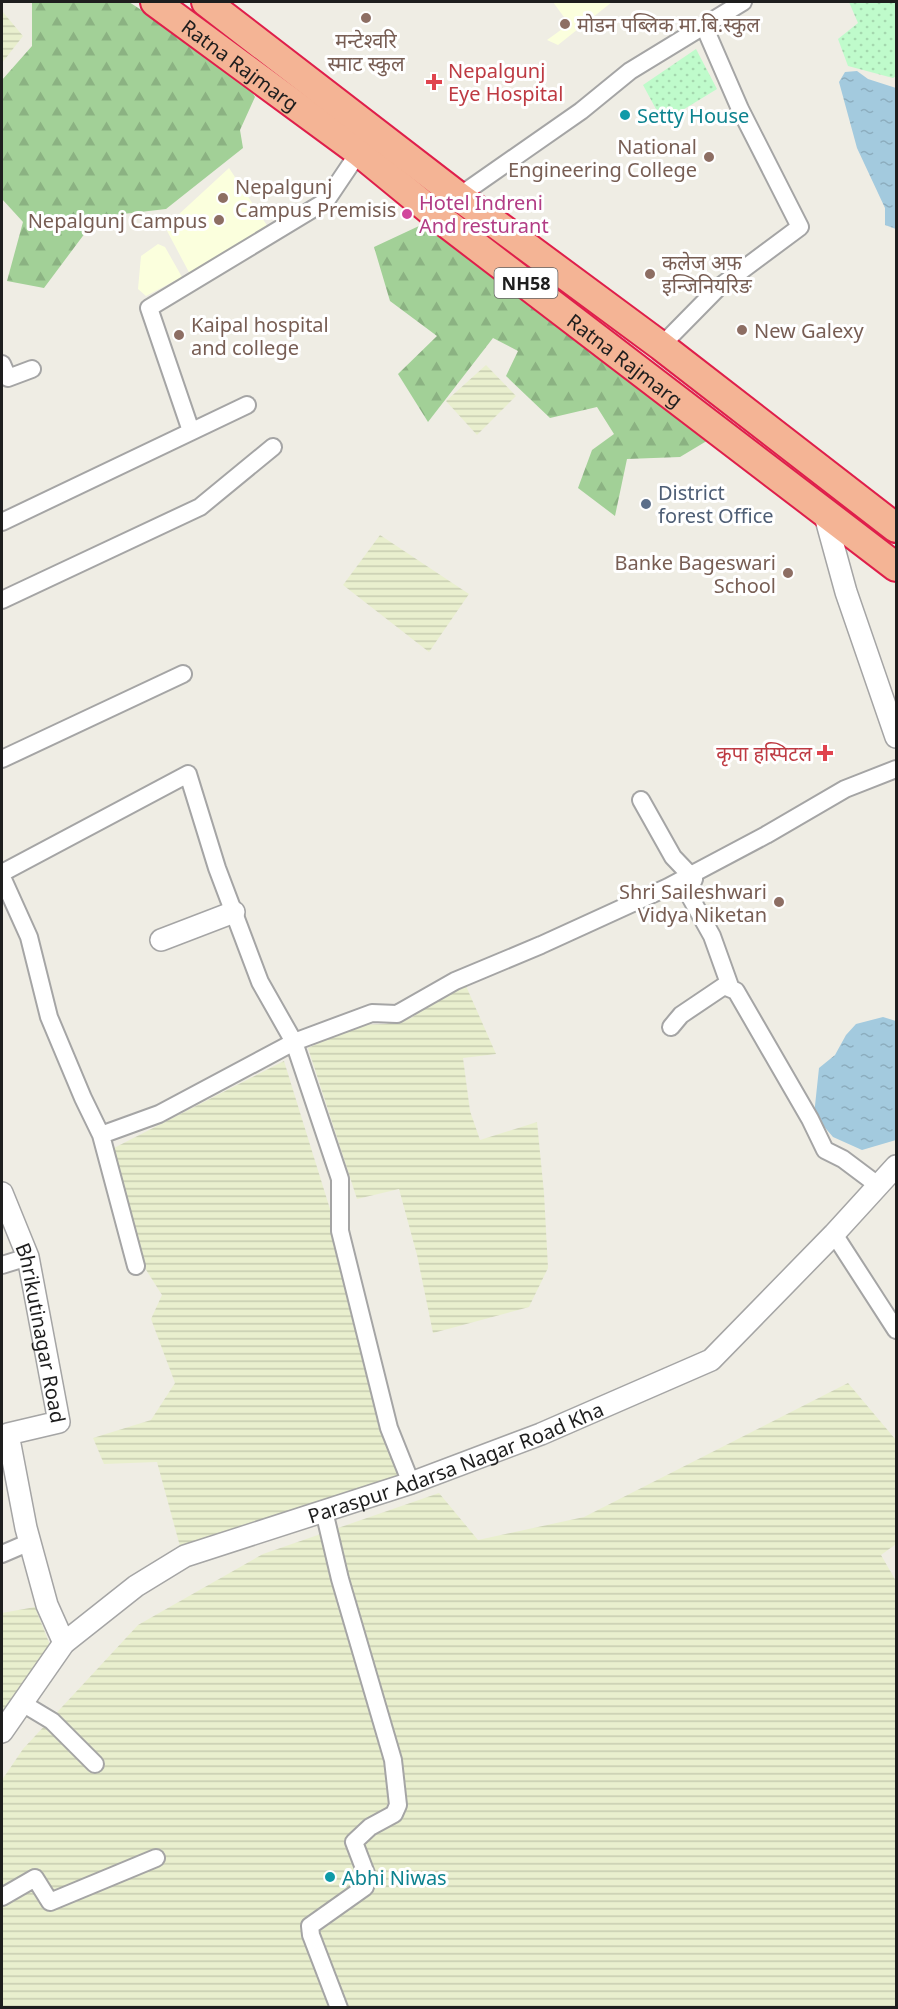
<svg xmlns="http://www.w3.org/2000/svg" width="898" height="2009" viewBox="0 0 898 2009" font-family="'Noto Sans','Noto Sans Devanagari',sans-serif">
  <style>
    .education { fill: #fbffdd }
    .farmland { fill: url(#farmland-rules) }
    .forest { fill: url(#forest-firs) }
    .park { fill: url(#park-dots) }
    .water { fill: url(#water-ripples) }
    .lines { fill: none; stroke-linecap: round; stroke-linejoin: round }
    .minor-casing { stroke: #a5a5a5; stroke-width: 20 }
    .tertiary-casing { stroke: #a5a5a5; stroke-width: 24 }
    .trunk-casing { stroke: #df1f4b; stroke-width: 32 }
    .minor { stroke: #fff; stroke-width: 16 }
    .tertiary { stroke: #fff; stroke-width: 21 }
    .trunk { stroke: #f4b495; stroke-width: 28 }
    .education-dot { fill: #8d6e63; stroke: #fff; stroke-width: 2 }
    .health-dot { fill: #e0444e; stroke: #fff; stroke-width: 2 }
    .culture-dot { fill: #0f9aa8; stroke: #fff; stroke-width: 2 }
    .hotel-dot { fill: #d1479c; stroke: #fff; stroke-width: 2 }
    .service-dot { fill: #5c6f8a; stroke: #fff; stroke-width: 2 }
    .labels { text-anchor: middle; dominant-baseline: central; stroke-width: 6; stroke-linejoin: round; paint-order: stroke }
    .shield { fill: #fff; stroke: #626262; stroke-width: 1.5 }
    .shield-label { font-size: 18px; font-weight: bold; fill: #1e1e1e }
    .education-label { font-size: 20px; fill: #785e54; stroke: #fff; text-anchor: start }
    .street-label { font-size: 20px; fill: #1e1e1e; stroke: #fff }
    .health-label { font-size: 20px; fill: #be3a42; stroke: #fff; text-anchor: start }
    .culture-label { font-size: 20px; fill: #0d838f; stroke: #fff; text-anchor: start }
    .hotel-label { font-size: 20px; fill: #b23c85; stroke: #fff; text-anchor: start }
    .service-label { font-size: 20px; fill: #4e5e75; stroke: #fff; text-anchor: start }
  </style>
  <defs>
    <pattern id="farmland-rules" width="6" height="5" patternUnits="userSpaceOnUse" patternTransform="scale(1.5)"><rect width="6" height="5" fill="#e9efce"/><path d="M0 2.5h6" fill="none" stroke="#c7ccb0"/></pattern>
    <pattern id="forest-firs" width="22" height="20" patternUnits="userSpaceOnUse" patternTransform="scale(1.5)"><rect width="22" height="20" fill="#a2d097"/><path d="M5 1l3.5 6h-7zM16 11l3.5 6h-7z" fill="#8bb282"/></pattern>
    <pattern id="park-dots" width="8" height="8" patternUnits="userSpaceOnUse" patternTransform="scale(1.5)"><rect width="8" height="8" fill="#bffbcb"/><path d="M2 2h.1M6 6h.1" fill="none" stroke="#a4d7ae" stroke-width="1.8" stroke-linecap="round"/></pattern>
    <pattern id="water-ripples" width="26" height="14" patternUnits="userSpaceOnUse" patternTransform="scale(1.5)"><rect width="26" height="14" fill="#a3cade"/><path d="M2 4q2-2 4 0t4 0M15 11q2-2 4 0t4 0" fill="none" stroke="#8cadbe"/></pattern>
  </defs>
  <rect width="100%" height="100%" fill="#efede4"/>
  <!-- education -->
  <path class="education" d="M 553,2 L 612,2 L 558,45 L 547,40 L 569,24 Z
    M 229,168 L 270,230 L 192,278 L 165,227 Z
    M 158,244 L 165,247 L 182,277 L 146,296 L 138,289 L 141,256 Z"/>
  <!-- farmland -->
  <path class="farmland" d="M 2,11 L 23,36 L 2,63 Z
    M 486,365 L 516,396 L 477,435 L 446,401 Z
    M 380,535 L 469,594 L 429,652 L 343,585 Z
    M 466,986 L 496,1054 L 463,1058 L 470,1111 L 480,1140 L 537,1122 L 544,1193 L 548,1268 L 529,1307 L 433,1333 L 417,1255 L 399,1189 L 357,1199 L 308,1048 L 358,1025 L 386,1024 L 411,1018 L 446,994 Z
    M 284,1061 L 330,1209 L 400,1475 L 181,1550 L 157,1462 L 104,1464 L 93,1438 L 151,1420 L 175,1383 L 151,1319 L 162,1295 L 131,1246 L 129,1213 L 114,1148 Z
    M 848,1383 L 896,1440 L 896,1544 L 881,1555 L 896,1581 L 896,2007 L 2,2008 L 2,1780 L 23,1749 L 138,1625 L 263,1554 L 439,1493 L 478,1540 L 584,1517 Z
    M 35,1607 L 50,1645 L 2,1715 L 2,1613 Z"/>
  <!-- forest -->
  <path class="forest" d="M 32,2 L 129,2 L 244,77 L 255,97 L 240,130 L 243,148 L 166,209 L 97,217 L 44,288 L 7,281 L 23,222 L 2,199 L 2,80 L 32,46 Z
    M 434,219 L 710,439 L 680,457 L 627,459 L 615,516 L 578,488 L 592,450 L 614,434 L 597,407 L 550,418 L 506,376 L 518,351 L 493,338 L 428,422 L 398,374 L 437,336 L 390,301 L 374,247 Z"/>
  <!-- park -->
  <path class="park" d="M 849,2 L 896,2 L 896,76 L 893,78 L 848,66 L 838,39 L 858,23 Z
    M 696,49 L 717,89 L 663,122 L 643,85 Z"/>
  <!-- water -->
  <path class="water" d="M 857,71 L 868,79 L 896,88 L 896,229 L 885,225 L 885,208 L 857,148 L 839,82 L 845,72 Z
    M 883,1017 L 896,1021 L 896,1140 L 862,1150 L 833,1137 L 814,1115 L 819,1068 L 835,1055 L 846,1035 L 856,1024 Z"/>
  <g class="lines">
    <!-- minor casing -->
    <g class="minor-casing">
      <path id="minor" d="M 452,201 L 581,111 L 630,71 L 743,2
        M 661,346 L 718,288 L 800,227 L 740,109 L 704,26
        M 2,364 L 8,378 L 32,369
        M 191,431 L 149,308 L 326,201 L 359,152
        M 2,522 L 247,405
        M 2,600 L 200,507 L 273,447
        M 2,759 L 183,674
        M 641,800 L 673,857 L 694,879 L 688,893 L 712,936 L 731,989
        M 2,873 L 188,774 L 217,868 L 260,982 L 294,1042 L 340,1179 L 340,1231 L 389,1428 L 411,1483
        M 2,877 L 29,937 L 49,1017 L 83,1098 L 101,1135 L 159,1114 L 294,1042 L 372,1013 L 397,1014 L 455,981 L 541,945 L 668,887 L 766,835 L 845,789 L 896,769
        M 671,1027 L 681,1015 L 724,986 L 736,991 L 810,1119 L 825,1150 L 843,1159 L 879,1186
        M 101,1135 L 136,1266
        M 834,1234 L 896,1330
        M 2,1265 L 28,1257
        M 324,1511 L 340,1579 L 393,1760 L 398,1805 L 394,1814 L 370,1827 L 354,1842 L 367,1876 L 365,1887 L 310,1926 L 311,1935 L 339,2008
        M 2,1554 L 30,1542
        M 22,1703 L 52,1721 L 95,1764
        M 2,1897 L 35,1878 L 50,1902 L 156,1858"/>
    </g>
    <!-- tertiary casing -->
    <g class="tertiary-casing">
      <g id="tertiary">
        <path d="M 824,512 L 846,592 L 896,737"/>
        <path d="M 161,940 L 234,912"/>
        <path id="s1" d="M 2,1193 L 28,1257 L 59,1422 L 8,1434 L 26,1528 L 47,1605 L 64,1643"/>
        <path id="s2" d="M 2,1732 L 64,1643 L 136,1586 L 185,1556 L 411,1483 L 541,1434 L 711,1360 L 834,1234 L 896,1166"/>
      </g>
    </g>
    <!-- trunk casing -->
    <g class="trunk-casing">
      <g id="trunk">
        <path id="s3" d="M 155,2 L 359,152 L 437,216 L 896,567"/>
        <path d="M 206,2 L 458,196 L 661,346 L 896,528"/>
      </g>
    </g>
    <!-- minor -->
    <use href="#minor" class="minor"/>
    <!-- tertiary -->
    <use href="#tertiary" class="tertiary"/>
    <!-- trunk -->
    <use href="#trunk" class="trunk"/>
  </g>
  <!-- markers -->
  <g class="education-dot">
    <circle cx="366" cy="18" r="6"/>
    <circle cx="565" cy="24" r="6"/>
    <circle cx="709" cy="157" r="6"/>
    <circle cx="223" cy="198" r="6"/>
    <circle cx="219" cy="220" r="6"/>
    <circle cx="650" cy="274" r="6"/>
    <circle cx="742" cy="330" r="6"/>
    <circle cx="179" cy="335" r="6"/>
    <circle cx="788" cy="573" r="6"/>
    <circle cx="779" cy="902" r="6"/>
  </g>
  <g class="health-dot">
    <path d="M431 73h6v6h6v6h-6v6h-6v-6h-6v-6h6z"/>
    <path d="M822 744h6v6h6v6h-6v6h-6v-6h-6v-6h6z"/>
  </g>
  <g class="culture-dot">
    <circle cx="625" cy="115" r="6"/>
    <circle cx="330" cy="1877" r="6"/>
  </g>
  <circle class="hotel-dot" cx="407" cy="214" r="6"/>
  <circle class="service-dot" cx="646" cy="504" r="6"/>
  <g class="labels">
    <!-- shield labels -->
    <rect class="shield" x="494.5" y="268" width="63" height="30" rx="4.5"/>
    <g class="shield-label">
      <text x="526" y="283">NH58</text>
    </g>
    <!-- education labels -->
    <g class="education-label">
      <text x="577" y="24">माेडन पब्लिक मा.बि.स्कुल</text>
      <text x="366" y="40" text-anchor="middle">मन्टेश्वरि<tspan x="366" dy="23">स्माट स्कुल</tspan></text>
      <text x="697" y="146" text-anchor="end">National<tspan x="697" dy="23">Engineering College</tspan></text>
      <text x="235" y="186">Nepalgunj<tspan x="235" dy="23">Campus Premisis</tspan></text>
      <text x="207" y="220" text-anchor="end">Nepalgunj Campus</text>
      <text x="662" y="262">कलेज अफ<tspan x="662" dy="23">इन्जिनियरिङ</tspan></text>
      <text x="191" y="324">Kaipal hospital<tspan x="191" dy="23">and college</tspan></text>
      <text x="754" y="330">New Galexy</text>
      <text x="776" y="562" text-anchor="end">Banke Bageswari<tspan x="776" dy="23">School</tspan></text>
      <text x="767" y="891" text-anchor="end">Shri Saileshwari<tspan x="767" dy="23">Vidya Niketan</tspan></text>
    </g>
    <!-- street labels -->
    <g class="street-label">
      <text stroke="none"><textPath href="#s3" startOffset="106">Ratna Rajmarg</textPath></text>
      <text stroke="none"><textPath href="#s3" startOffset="591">Ratna Rajmarg</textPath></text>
      <text stroke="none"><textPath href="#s1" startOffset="146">Bhrikutinagar Road</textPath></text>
      <text stroke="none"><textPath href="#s2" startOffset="544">Paraspur Adarsa Nagar Road Kha</textPath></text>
    </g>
    <!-- health labels -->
    <g class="health-label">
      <text x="448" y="70">Nepalgunj<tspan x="448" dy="23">Eye Hospital</tspan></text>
      <text x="812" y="753" text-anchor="end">कृपा हस्पिटल</text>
    </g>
    <!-- culture labels -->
    <g class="culture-label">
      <text x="637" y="115">Setty House</text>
      <text x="342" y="1877">Abhi Niwas</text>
    </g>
    <!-- hotel labels -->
    <g class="hotel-label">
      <text x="419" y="202">Hotel Indreni<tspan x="419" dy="23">And resturant</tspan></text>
    </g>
    <!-- service labels -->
    <g class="service-label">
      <text x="658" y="492">District<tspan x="658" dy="23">forest Office</tspan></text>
    </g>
  </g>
  <!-- border -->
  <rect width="898" height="2009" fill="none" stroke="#1e1e1e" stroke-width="6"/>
</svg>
